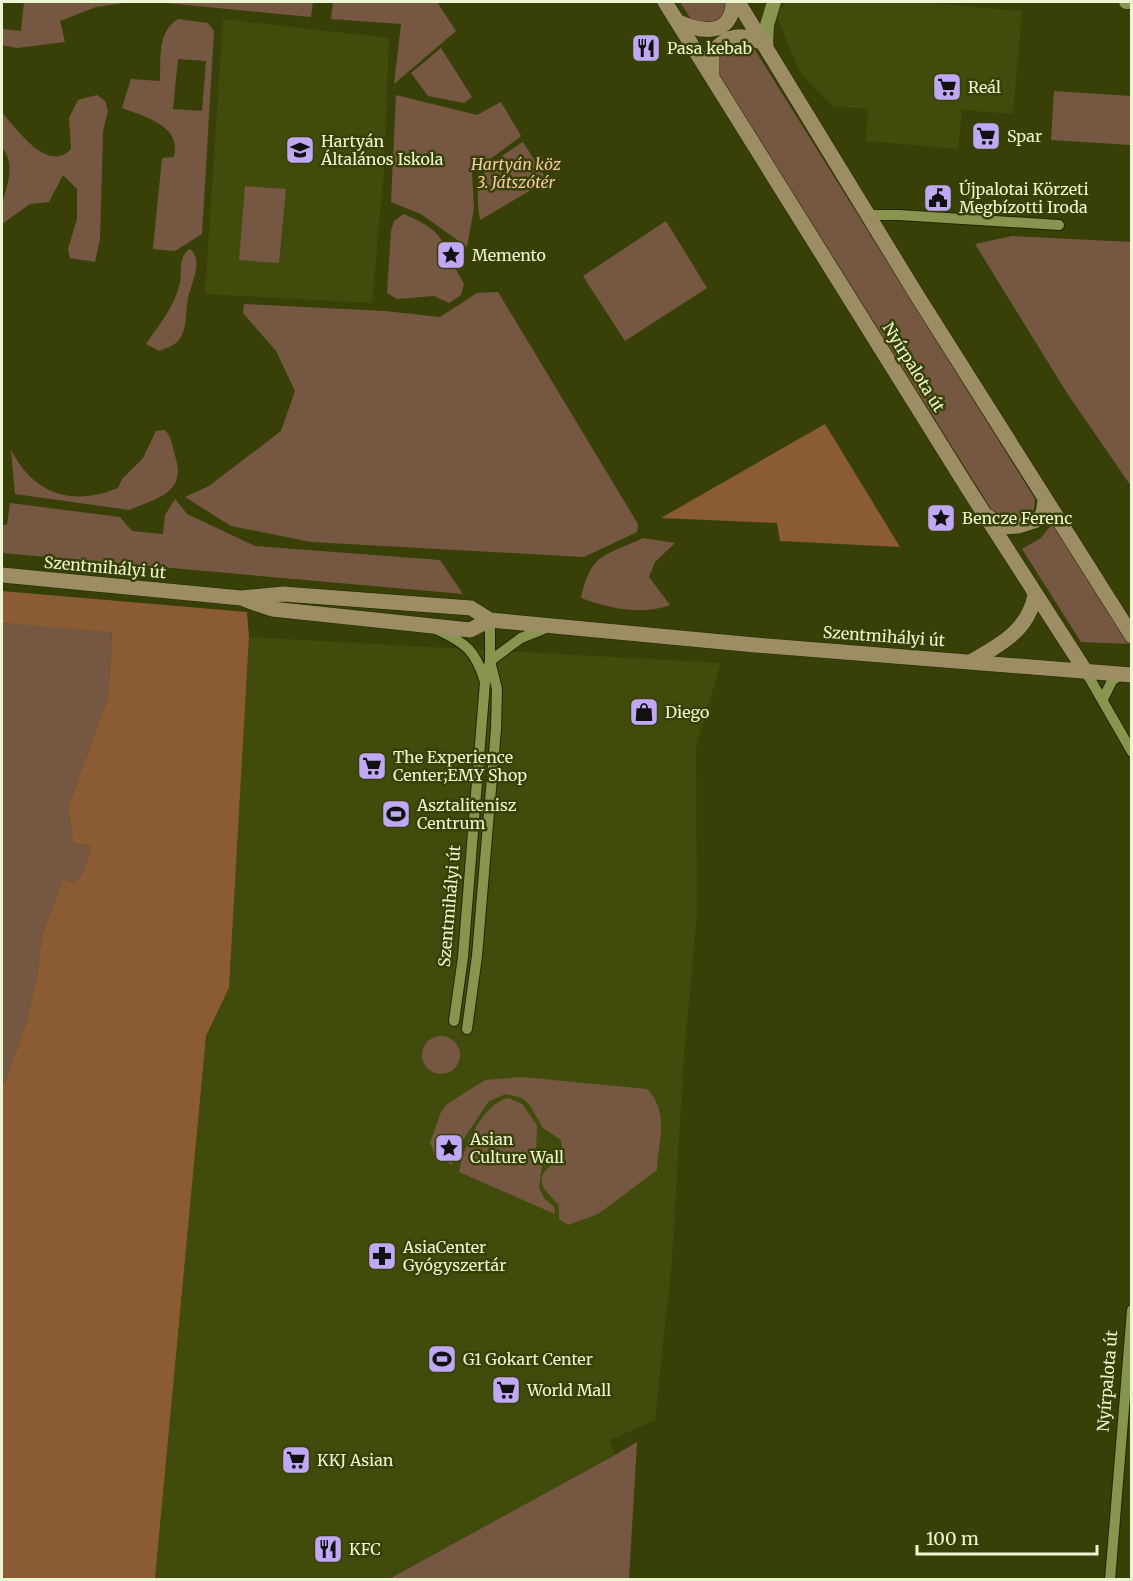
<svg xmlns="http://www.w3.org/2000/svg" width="1133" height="1581" viewBox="0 0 1133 1581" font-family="Merriweather,serif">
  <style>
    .built { fill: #414b0b }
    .green { fill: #765842; fill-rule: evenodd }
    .forest { fill: #8b5b34 }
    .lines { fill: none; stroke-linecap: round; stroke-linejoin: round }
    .minor-casing { stroke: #202601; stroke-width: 12 }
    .tertiary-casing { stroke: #202601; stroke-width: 15 }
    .secondary-casing { stroke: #202601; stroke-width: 16 }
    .minor { stroke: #87954f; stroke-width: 10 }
    .tertiary { stroke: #87954f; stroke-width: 14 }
    .secondary { stroke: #9c8d65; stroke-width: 15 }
    .labels { text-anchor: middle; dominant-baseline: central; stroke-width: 5; stroke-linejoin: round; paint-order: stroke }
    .poi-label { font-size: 16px; fill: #edf6d2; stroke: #384008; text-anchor: start }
    .park-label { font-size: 16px; font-style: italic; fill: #f6c8a7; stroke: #384008 }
    .street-label { font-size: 16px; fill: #edf6d2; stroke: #384008 }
  </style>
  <rect width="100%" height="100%" fill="#384008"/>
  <!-- built -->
  <path class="built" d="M 786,2 L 921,2 L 1022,11 L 1013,114 L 962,110 L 958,149 L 866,141 L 868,109 L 833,106 L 801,74 L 778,20 L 779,10 Z
    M 223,19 L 389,38 L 384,171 L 372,303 L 205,294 Z
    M 249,637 L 721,663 L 696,747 L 697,914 L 684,1055 L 672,1260 L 655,1420 L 610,1440 L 615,1455 L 389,1579 L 155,1580 L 206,1036 L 229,988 Z"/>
  <!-- green -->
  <path class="green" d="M 24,2 L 131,2 L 96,7 L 60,21 L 65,42 L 17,48 L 2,45 L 2,29 L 21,31 Z
    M 156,2 L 313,2 L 311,17 Z
    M 333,2 L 437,2 L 456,31 L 394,84 L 401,24 L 331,19 Z
    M 680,2 L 731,2 L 724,21 L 697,28 Z
    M 178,19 L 208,23 L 214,31 L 202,234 L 175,251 L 153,249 L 162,158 L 174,157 C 182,126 146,117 122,108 L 131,79 L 160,81 C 161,58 157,32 178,19 ZM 178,59 L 206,61 L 202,111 L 173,109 Z
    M 750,42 L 1035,499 L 1034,509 L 1024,520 L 998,520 L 718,73 L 716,58 L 722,46 Z
    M 441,48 L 472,97 L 464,103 L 428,96 L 411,73 Z
    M 1054,91 L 1131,96 L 1131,145 L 1051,140 Z
    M 97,95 L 105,101 L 108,111 L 103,131 L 100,239 L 95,262 L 70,258 L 68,249 L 77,219 L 77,189 L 63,175 L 49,202 L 30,204 L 2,224 C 1,218 0,210 2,204 C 7,186 16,163 2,148 L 2,109 L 3,114 C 18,130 48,174 71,149 L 69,118 L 78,100 Z
    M 396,95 L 477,115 L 501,102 L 521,136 L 472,173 L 474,208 L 467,247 L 421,214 L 391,202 Z
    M 523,142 L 545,177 L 543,183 L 480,220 C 472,174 486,166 523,142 Z
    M 245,186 L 286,189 L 279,263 L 239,260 Z
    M 404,214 C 424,223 445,232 446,256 L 451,260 L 464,284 L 461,295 L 449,303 L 434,296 L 397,299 L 387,293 L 391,231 L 394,221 Z
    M 666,221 L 707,288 L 625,341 L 583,276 Z
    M 1012,236 L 1131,242 L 1131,486 L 1067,393 L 975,244 Z
    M 190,249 C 204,261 191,283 188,298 C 185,312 188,328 179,340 C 174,346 166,348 159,351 L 146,344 C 159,325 175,306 180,283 C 182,270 178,257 190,249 Z
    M 498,292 L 638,524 L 637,532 L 584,557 L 311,542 L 231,526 L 185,497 L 209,486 L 281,431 L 295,391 L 276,351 L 243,313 L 244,304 L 385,311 L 440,317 L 477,293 Z
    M 165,430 C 172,438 172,446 175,456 C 187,492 159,498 129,510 L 15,494 L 11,450 C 34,494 71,507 118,488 L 122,479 L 143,458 L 156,431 Z
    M 175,499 L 187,514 L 255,546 L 440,560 L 463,594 L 2,553 L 2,525 L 7,525 L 10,503 L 120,517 L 132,531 L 163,534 L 165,515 Z
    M 1054,521 L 1131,644 L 1081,642 L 1022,549 L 1041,538 Z
    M 643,538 L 675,543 L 655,562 L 649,577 L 670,605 C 641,616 609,608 581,598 C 592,552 603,557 643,538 Z
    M 2,623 L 112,631 L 108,697 L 68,807 L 73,843 L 91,846 L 84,871 L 74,883 L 63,879 L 42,934 L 37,975 L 27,1020 L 5,1083 L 2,1084 Z
    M422 1055a19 19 0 1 1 38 0a19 19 0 1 1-38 0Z
    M 522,1077 L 647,1089 C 670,1113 658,1141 657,1170 L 598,1214 L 568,1225 L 559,1219 L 559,1205 C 548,1193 530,1181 552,1165 C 557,1162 560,1162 563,1156 L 561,1140 L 543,1128 L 529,1104 L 522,1098 L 506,1094 L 489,1101 L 463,1140 L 440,1137 L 435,1145 L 436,1153 L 453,1162 L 452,1165 L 435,1155 L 430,1143 L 441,1112 L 447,1104 L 485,1080 Z
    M 508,1098 L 522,1104 L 537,1125 L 536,1153 L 542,1165 L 539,1188 L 544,1198 L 554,1207 L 555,1214 L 459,1172 C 463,1148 482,1104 508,1098 Z
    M 637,1442 L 629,1579 L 389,1579 L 615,1455 Z"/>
  <!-- forest -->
  <path class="forest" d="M 825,424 L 900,547 L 780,541 L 777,523 L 661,518 Z
    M 2,591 L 247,612 L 249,637 L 229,988 L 206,1036 L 155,1579 L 2,1579 L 2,1084 L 5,1083 L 27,1020 L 37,975 L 42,934 L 63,879 L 74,883 L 84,871 L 91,846 L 73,843 L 68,807 L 108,697 L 112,632 L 2,623 Z"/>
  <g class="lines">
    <!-- minor casing -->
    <g class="minor-casing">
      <path id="minor" d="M 867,215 L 899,215 L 1059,225
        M 438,630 C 466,643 476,651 485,682
        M 490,661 L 521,638 L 546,628
        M 1086,672 L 1132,752
        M 1103,699 L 1112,681 L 1122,674
        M 454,1021 L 463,957 L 485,682 L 490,661
        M 467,1029 L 477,956 L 496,729 L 497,689 L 490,661 L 490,620
        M 1110,1580 L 1132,1310"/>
    </g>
    <!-- tertiary casing -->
    <g class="tertiary-casing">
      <path id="tertiary" d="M 1126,2 L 1132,2
        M 766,44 L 767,25 L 774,2"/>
    </g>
    <!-- secondary casing -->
    <g class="secondary-casing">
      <path id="secondary" d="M 665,2 L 969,490 L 1086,672
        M 738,2 L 918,297 L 1132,636
        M 678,22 C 701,32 732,37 733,2
        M 712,77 L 712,53 C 729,32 743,34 766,44
        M 989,517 L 1003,527 L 1018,526 L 1037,520 L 1043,514 L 1045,500
        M 2,575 L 241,598 L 283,594 L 471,608 L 490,620 L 755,645 L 1132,675
        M 246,600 L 272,609 L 470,630 L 490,620
        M 972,661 C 1002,644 1028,630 1035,595"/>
    </g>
    <!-- minor -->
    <use href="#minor" class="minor"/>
    <!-- tertiary -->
    <use href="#tertiary" class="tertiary"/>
    <!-- secondary -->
    <use href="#secondary" class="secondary"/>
  </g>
  <!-- icons -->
  <defs>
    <g id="restaurant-square" transform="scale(1.5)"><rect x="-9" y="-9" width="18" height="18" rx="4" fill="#c0a8f4" stroke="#384008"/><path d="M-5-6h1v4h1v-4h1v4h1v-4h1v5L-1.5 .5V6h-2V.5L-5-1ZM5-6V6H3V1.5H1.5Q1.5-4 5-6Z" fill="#111"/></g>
    <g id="supermarket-square" transform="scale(1.5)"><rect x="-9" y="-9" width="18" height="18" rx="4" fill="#c0a8f4" stroke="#384008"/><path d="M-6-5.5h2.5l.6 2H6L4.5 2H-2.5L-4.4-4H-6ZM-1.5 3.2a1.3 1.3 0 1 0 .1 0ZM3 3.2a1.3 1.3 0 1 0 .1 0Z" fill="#111"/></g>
    <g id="school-square" transform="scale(1.5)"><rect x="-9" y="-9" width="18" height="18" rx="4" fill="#c0a8f4" stroke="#384008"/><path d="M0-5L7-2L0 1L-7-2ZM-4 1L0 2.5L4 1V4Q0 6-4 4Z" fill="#111"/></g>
    <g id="civic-square" transform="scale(1.5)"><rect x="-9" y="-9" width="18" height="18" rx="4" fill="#c0a8f4" stroke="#384008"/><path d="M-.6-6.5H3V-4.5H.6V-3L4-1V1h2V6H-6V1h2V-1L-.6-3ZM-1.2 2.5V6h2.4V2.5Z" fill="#111"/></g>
    <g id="sight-square" transform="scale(1.5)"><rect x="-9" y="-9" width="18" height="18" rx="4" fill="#c0a8f4" stroke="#384008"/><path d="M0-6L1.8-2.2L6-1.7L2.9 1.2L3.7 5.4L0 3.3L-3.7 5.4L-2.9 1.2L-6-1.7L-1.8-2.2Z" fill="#111"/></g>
    <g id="shop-square" transform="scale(1.5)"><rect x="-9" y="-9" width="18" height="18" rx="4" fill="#c0a8f4" stroke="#384008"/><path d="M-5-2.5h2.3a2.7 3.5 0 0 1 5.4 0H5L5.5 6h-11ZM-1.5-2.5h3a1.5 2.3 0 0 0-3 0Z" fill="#111"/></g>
    <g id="stadium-square" transform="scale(1.5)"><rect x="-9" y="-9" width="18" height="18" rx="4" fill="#c0a8f4" stroke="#384008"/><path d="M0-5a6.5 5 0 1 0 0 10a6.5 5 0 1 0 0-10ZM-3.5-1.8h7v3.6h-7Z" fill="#111"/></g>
    <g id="pharmacy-square" transform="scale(1.5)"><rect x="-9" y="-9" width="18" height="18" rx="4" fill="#c0a8f4" stroke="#384008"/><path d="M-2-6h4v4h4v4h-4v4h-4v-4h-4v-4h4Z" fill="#111"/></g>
  </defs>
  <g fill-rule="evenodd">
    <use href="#restaurant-square" x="646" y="48"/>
    <use href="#supermarket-square" x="947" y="87"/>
    <use href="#supermarket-square" x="986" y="136"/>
    <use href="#school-square" x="300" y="150"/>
    <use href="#civic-square" x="938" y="198"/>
    <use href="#sight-square" x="451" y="255"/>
    <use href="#sight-square" x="941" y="518"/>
    <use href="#shop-square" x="644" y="712"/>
    <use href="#supermarket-square" x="372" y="766"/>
    <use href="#stadium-square" x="396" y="814"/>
    <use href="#sight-square" x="449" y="1148"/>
    <use href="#pharmacy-square" x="382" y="1256"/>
    <use href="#stadium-square" x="442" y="1359"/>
    <use href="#supermarket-square" x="506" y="1390"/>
    <use href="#supermarket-square" x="296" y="1460"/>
    <use href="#restaurant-square" x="328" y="1549"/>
  </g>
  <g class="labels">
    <!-- poi labels -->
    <g class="poi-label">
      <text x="667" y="48">Pasa kebab</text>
      <text x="968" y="87">Reál</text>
      <text x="1007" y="136">Spar</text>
      <text x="321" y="141">Hartyán<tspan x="321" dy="18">Általános Iskola</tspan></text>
      <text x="959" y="189">Újpalotai Körzeti<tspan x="959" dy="18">Megbízotti Iroda</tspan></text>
      <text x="472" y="255">Memento</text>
      <text x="962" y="518">Bencze Ferenc</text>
      <text x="665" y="712">Diego</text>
      <text x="393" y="757">The Experience<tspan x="393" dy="18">Center;EMY Shop</tspan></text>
      <text x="417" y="805">Asztalitenisz<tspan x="417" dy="18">Centrum</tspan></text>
      <text x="470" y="1139">Asian<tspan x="470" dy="18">Culture Wall</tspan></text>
      <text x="403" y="1247">AsiaCenter<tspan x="403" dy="18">Gyógyszertár</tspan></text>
      <text x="463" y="1359">G1 Gokart Center</text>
      <text x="527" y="1390">World Mall</text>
      <text x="317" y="1460">KKJ Asian</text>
      <text x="349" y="1549">KFC</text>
    </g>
    <!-- park labels -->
    <g class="park-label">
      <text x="516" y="164">Hartyán köz<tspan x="516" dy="18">3. Játszótér</tspan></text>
    </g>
    <!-- street labels -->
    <g class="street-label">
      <text transform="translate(914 367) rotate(58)">Nyírpalota út</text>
      <text transform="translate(105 567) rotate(5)">Szentmihályi út</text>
      <text transform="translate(884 636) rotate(4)">Szentmihályi út</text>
      <text transform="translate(449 906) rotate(-85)">Szentmihályi út</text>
      <text transform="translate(1107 1381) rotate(-85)">Nyírpalota út</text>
    </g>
  </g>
  <!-- border -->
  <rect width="1133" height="1581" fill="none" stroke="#edf6d2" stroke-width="6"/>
  <!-- scale -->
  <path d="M917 1545v9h180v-9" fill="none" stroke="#edf6d2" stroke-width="3"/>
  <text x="926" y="1545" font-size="18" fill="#edf6d2" stroke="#384008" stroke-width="4.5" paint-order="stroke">100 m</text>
</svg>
